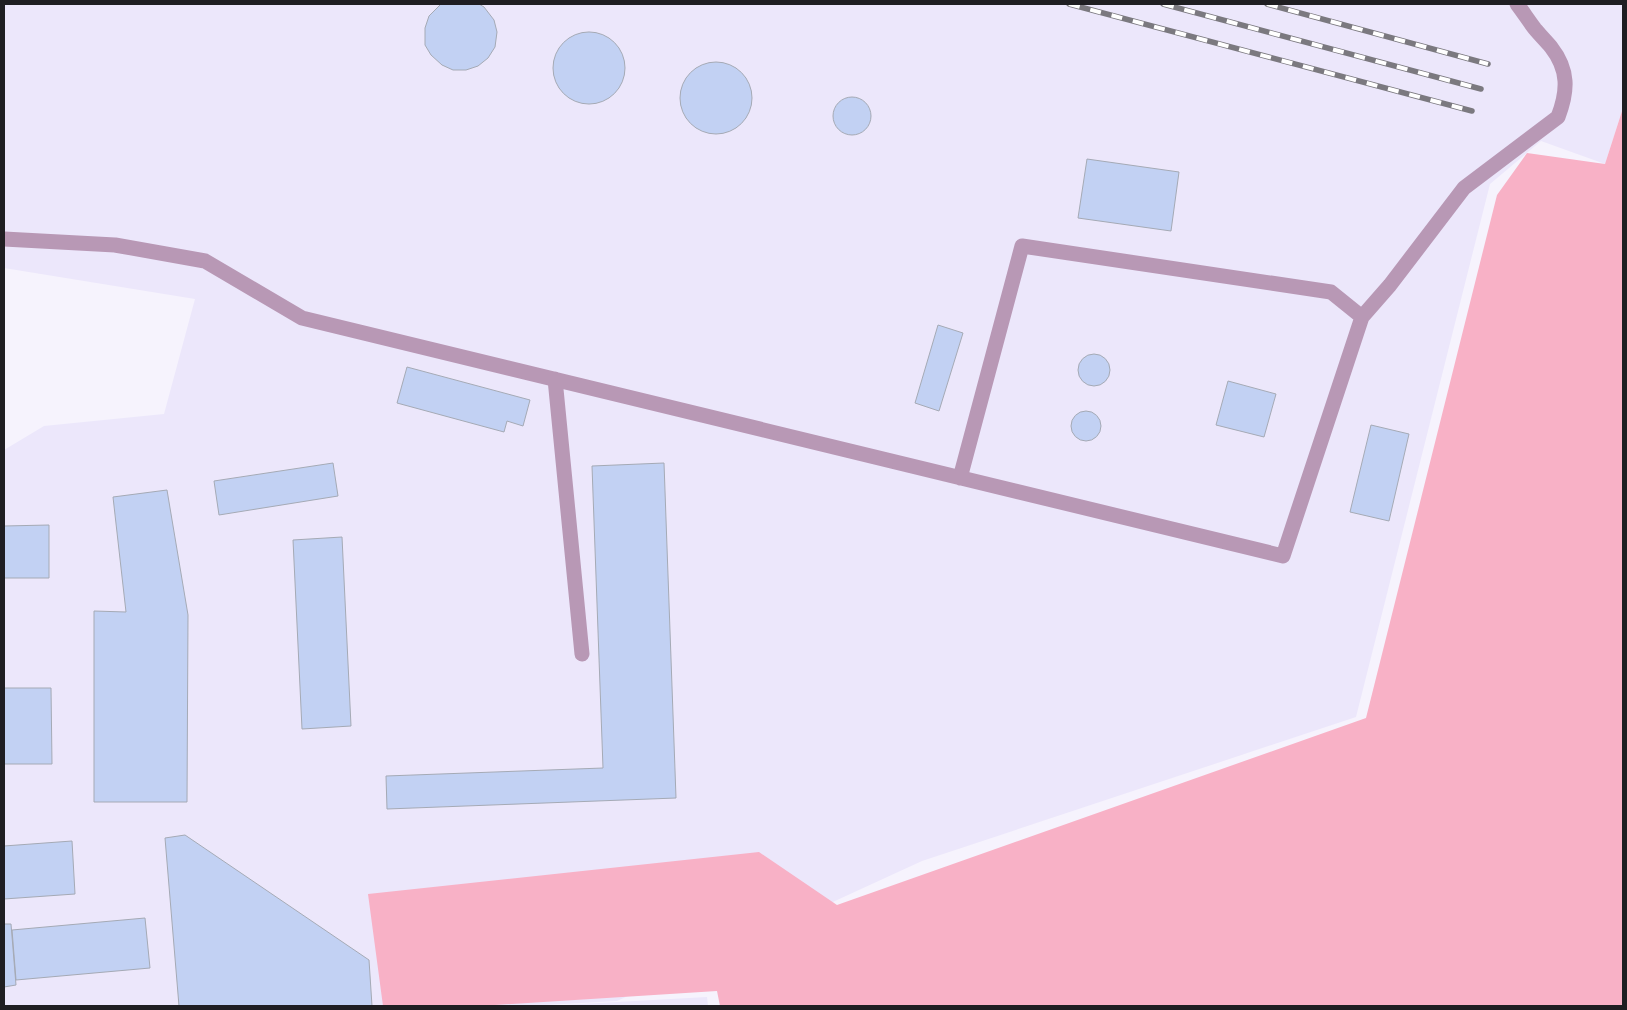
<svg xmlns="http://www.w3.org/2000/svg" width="1627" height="1010" viewBox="0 0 1627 1010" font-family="'IBM Plex Sans',sans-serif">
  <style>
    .built { fill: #ece7fb }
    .green { fill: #f8b1c6 }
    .building { fill: #c2d1f3; stroke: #a5aab5 }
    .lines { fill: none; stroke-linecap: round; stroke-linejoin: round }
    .minor { stroke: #b898b5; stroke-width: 15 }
    .rail-casing { stroke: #7b797f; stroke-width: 5.5 }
    .rail { stroke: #fff; stroke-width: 4; stroke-dasharray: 11; stroke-linecap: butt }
  </style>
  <rect width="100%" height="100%" fill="#f6f3fd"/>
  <!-- built -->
  <path class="built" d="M 4,4 L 1623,4 L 1623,108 L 1605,164 L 1541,141 L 1490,184 L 1356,717 L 922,861 L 617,1001 L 528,1006 L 4,1006 L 4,450 L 44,426 L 164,414 L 195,299 L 4,268 Z
    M 707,997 L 708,1006 L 545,1006 Z"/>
  <!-- green -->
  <path class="green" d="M 1623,108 L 1623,1006 L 720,1006 L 717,991 L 480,1006 L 383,1006 L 368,894 L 759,852 L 837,905 L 1366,718 L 1497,195 L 1527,153 L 1605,164 Z"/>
  <!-- building -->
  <path class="building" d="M 441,4 L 479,4 L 484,7 L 494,20 L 497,32 L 495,47 L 488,58 L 478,66 L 466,70 L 453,70 L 442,65 L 431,55 L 425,45 L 425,28 L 429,16 Z
    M553 68a36 36 0 1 1 72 0a36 36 0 1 1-72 0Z
    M680 98a36 36 0 1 1 72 0a36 36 0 1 1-72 0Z
    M833 116a19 19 0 1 1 38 0a19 19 0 1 1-38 0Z
    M 1087,159 L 1179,172 L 1171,231 L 1078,218 Z
    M 938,325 L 963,333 L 939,411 L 915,403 Z
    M1078 370a16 16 0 1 1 32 0a16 16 0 1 1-32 0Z
    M 407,367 L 530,400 L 523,426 L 507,421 L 504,432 L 397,403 Z
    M 1228,381 L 1276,394 L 1264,437 L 1216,425 Z
    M1071 426a15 15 0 1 1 30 0a15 15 0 1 1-30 0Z
    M 1371,425 L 1409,434 L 1389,521 L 1350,512 Z
    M 333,463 L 338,496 L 219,515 L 214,481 Z
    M 664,463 L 676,798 L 387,809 L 386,776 L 603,768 L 592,466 Z
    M 167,490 L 188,615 L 187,802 L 94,802 L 94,611 L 126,612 L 113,497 Z
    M 49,525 L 49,578 L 4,578 L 4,526 Z
    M 342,537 L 351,726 L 302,729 L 293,540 Z
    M 4,688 L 51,688 L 52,764 L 4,764 Z
    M 185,835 L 369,960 L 372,1006 L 179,1006 L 165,838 Z
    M 72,841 L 75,894 L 4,899 L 4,846 Z
    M 145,918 L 150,968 L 16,980 L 12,930 Z
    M 4,924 L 11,924 L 16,985 L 4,987 Z"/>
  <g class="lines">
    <!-- minor -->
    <path class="minor" d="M 4,239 L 115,245 L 205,261 L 302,318 L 1283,556 L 1362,317 L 1331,292 L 1022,246 L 960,478
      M 1362,317 L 1390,285 L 1464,188 L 1558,117 C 1568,91 1569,70 1551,47 C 1546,41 1540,35 1535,29 C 1529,21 1523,12 1517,4
      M 555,379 L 582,654"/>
    <!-- rail casing -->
    <g class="rail-casing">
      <path id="rail" d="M 1069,4 L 1472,111
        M 1163,4 L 1481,89
        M 1267,4 L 1488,64"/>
    </g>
    <!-- rail -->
    <use href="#rail" class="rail"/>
  </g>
  <!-- border -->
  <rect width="1627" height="1010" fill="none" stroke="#1f1e22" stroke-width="10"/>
</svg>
